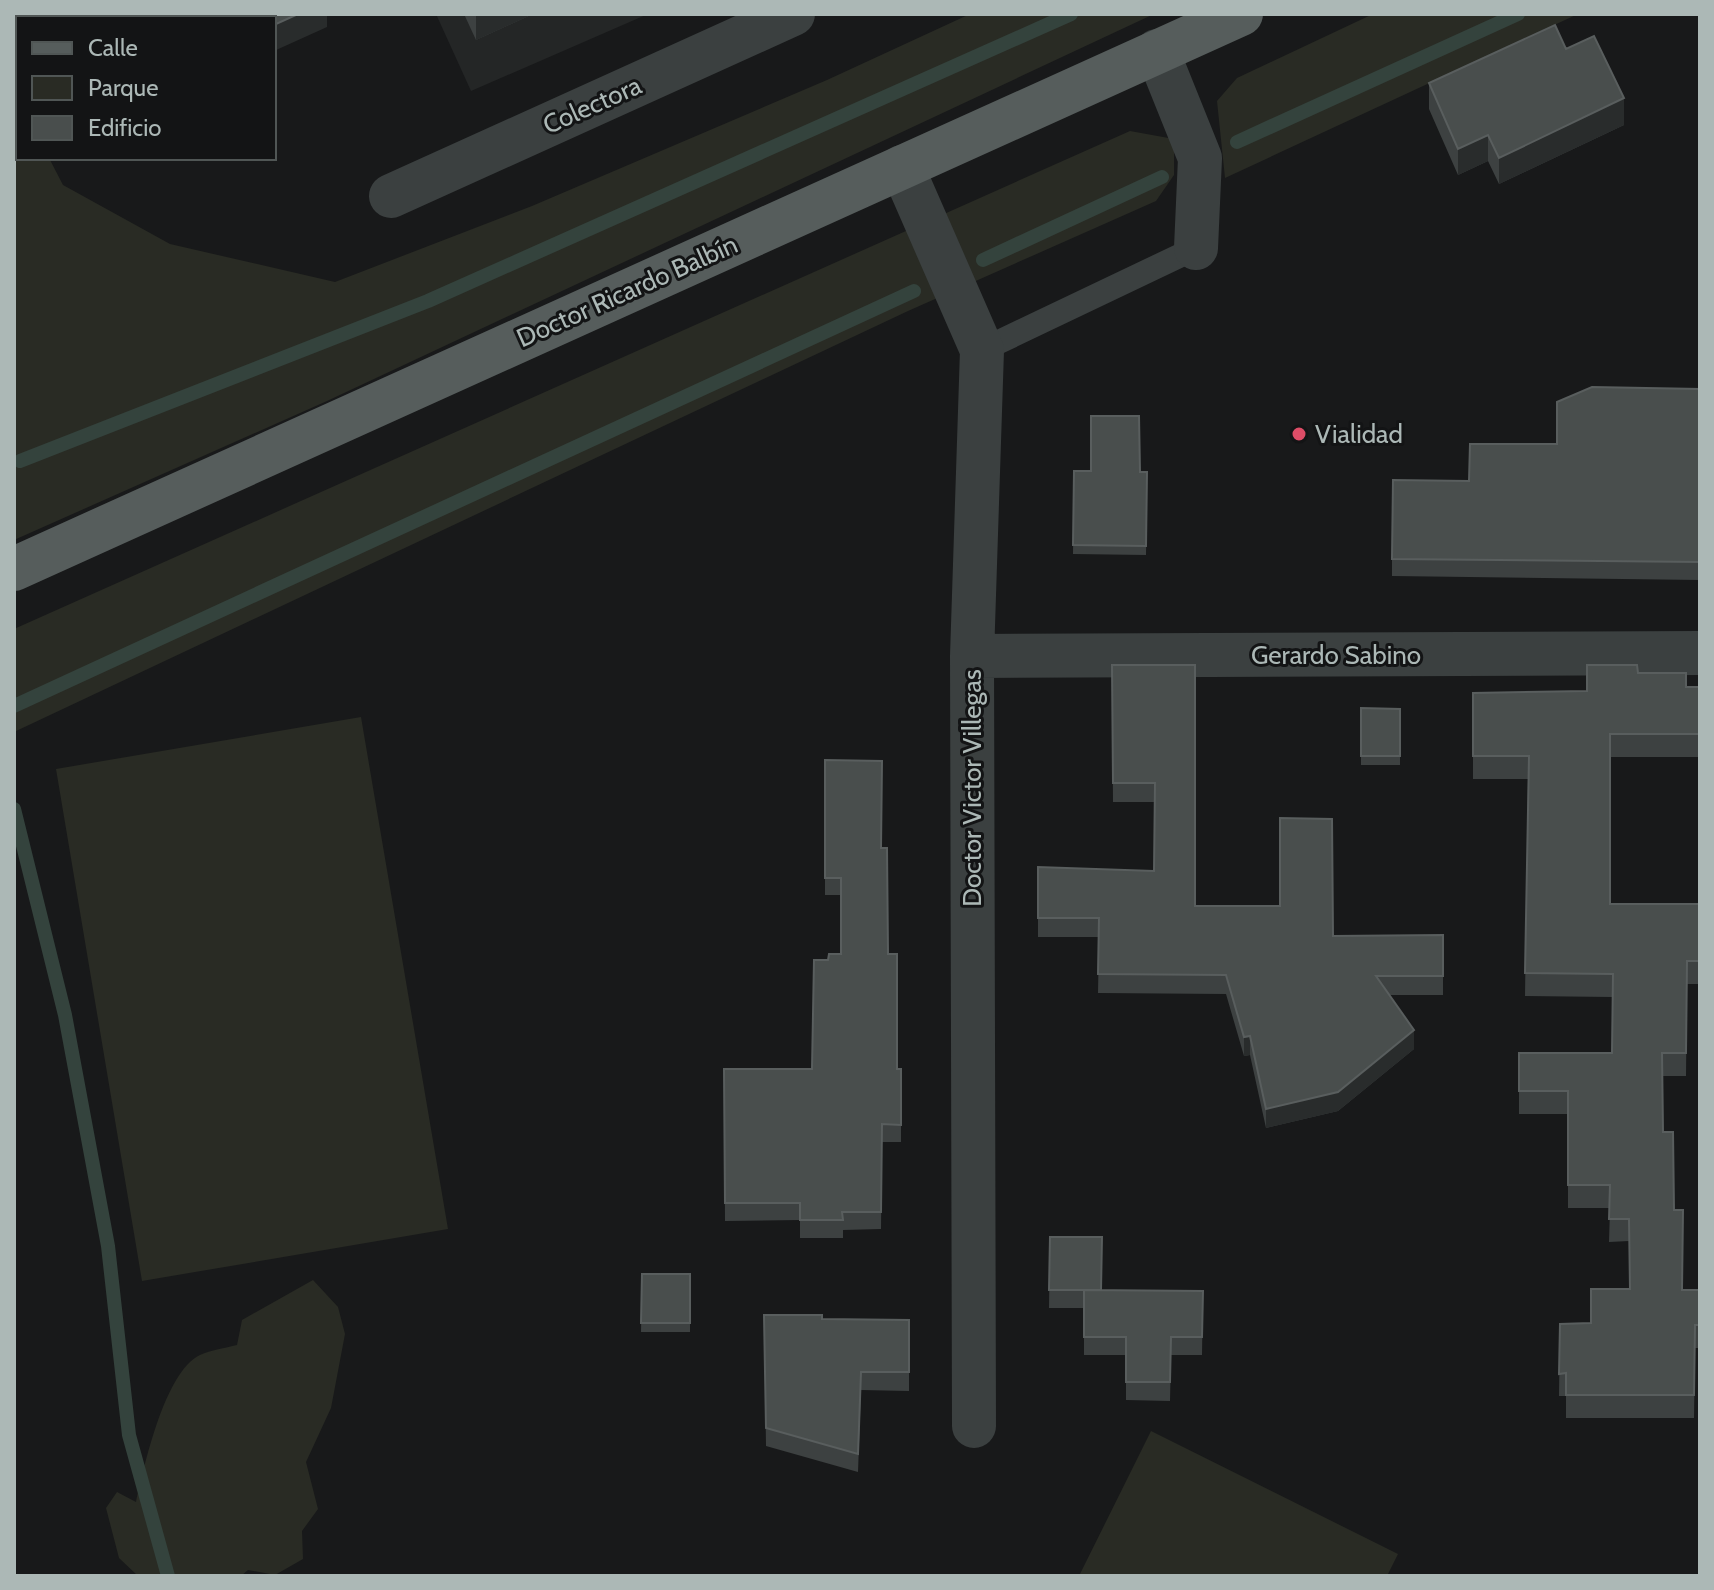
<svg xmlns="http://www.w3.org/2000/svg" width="1714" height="1590" viewBox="0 0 1714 1590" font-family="Cabin,sans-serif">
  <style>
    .built { fill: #242626 }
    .green { fill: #292b24 }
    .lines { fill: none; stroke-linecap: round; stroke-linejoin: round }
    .stream { stroke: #34433d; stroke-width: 14 }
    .service { stroke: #3b4040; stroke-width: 24 }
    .minor { stroke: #3b4040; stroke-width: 44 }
    .primary { stroke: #565d5c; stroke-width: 44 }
    .wall { fill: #3d4141 }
    .shaded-wall { fill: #292c2c }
    .building { fill: #494e4d; stroke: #595e5e; stroke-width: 2 }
    .poi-dot { fill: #dd4d67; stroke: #131415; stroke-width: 3 }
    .labels { text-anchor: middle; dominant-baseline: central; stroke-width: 6; stroke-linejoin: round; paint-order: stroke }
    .street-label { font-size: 26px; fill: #acb8b6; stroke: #131415 }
    .poi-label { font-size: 26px; fill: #acb8b6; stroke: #131415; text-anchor: start }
  </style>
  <rect width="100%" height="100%" fill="#18191a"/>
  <!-- built -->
  <path class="built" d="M 436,14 L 648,14 L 471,91 Z"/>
  <!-- green -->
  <path class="green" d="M 970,14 L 1154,14 L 327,401 L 14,540 L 14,86 L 18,94 L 18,158 L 49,158 L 63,185 L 170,244 L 335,282 L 532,206 L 827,80 Z
    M 1373,14 L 1578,14 L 1225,178 L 1217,101 L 1237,78 Z
    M 1130,131 L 1174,139 L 1174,175 L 1156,201 L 908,311 L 14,732 L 14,629 Z
    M 361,717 L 448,1229 L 142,1281 L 56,769 Z
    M 313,1280 L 338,1307 L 345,1334 L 331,1408 L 306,1462 L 318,1509 L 302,1531 L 303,1559 L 275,1575 L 248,1570 L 241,1576 L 138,1576 L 119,1558 L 106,1508 L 117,1492 L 136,1502 C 144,1466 165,1371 200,1355 C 211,1350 225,1348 237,1345 L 242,1320 Z
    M 1151,1431 L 1398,1554 L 1387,1576 L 1079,1576 Z"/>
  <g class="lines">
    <!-- stream -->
    <path class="stream" d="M 1237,142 L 1518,14
      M 983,260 L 1162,177
      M 20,461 L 428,301 L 1071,14
      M 14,706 L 914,291
      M 14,809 L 65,1015 L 108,1246 L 129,1435 L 168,1576"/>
    <!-- service -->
    <path class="service" d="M 982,350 L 1196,248"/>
    <!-- minor -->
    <path class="minor" d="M 1157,51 L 1200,158 L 1196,248
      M 902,167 L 982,350 L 972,656 L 974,1426
      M 391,196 L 793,14
      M 972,656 L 1700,653"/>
    <!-- primary -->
    <path class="primary" d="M 14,569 L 1241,14"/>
  </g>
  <!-- wall -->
  <path class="wall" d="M 169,14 L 327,14 L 327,27 L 274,18 L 171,18 Z
    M 464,14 L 533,14 L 476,40 Z
    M 1566,49 L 1624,125 L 1499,184 L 1488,161 L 1458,175 L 1429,109 L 1429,83 Z
    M 1700,389 L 1700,580 L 1392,576 L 1392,559 L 1469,481 L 1557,444 Z
    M 1074,471 L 1147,472 L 1146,555 L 1073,554 Z
    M 1112,665 L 1195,665 L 1195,906 L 1333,936 L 1443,935 L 1443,995 L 1389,995 L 1414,1049 L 1338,1111 L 1266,1128 L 1250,1055 L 1244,1056 L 1226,994 L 1098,993 L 1099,937 L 1038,937 L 1038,867 L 1154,871 L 1155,802 L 1113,802 Z
    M 1638,673 L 1686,687 L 1700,687 L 1700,757 L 1610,757 L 1610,904 L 1700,904 L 1700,984 L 1687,984 L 1686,1076 L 1663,1076 L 1663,1132 L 1682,1290 L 1700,1290 L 1700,1348 L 1695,1348 L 1694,1418 L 1566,1418 L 1566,1396 L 1559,1396 L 1560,1324 L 1591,1323 L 1630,1289 L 1629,1241 L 1609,1242 L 1610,1208 L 1568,1208 L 1568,1114 L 1519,1114 L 1519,1053 L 1612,1053 L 1612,997 L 1525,996 L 1528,779 L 1473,779 L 1473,693 L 1587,691 Z
    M 1361,708 L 1400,709 L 1400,765 L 1361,765 Z
    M 825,760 L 881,848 L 897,1069 L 901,1069 L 901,1142 L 882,1142 L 881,1229 L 843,1230 L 843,1238 L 800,1238 L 800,1220 L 725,1221 L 724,1069 L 812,1069 L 828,960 L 841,954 L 841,895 L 825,895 Z
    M 1050,1237 L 1102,1290 L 1203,1291 L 1202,1355 L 1171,1355 L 1170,1401 L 1126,1400 L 1126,1355 L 1084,1355 L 1084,1308 L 1049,1308 Z
    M 642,1274 L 690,1274 L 690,1332 L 641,1332 Z
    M 764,1315 L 822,1319 L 909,1320 L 909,1391 L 861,1390 L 858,1472 L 766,1446 Z"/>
  <!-- shaded-wall -->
  <path class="shaded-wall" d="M 298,14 L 327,14 L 327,27 L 274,51 L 274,25 Z
    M 476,14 L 533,14 L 476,40 Z
    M 1624,98 L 1624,125 L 1499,184 L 1499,158 Z
    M 1488,135 L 1488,161 L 1458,175 L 1458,149 Z
    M 1414,1030 L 1414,1049 L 1338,1111 L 1266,1128 L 1266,1109 Z
    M 1250,1036 L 1250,1055 L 1244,1056 L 1244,1037 Z"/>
  <!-- building -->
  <path class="building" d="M 181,14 L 298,14 L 274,25 L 274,18 L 183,18 Z
    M 1555,25 L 1566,49 L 1594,36 L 1624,98 L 1499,158 L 1488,135 L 1458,149 L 1429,83 Z
    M 1592,387 L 1700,389 L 1700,562 L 1392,559 L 1393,480 L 1469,481 L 1470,444 L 1557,444 L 1557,402 Z
    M 1091,416 L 1139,416 L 1140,472 L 1147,472 L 1146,546 L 1073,545 L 1074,471 L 1091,471 Z
    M 1112,665 L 1195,665 L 1195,906 L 1280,906 L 1280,818 L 1332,819 L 1333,936 L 1443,935 L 1443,976 L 1376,976 L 1414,1030 L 1338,1092 L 1266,1109 L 1250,1036 L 1244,1037 L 1226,975 L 1098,974 L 1099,918 L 1038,918 L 1038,867 L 1154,871 L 1155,783 L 1113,783 Z
    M 1587,665 L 1637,665 L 1638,673 L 1686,673 L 1686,687 L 1700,687 L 1700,734 L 1610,734 L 1610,904 L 1700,904 L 1700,961 L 1687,961 L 1686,1053 L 1662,1053 L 1663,1132 L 1673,1132 L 1674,1210 L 1683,1210 L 1682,1290 L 1700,1290 L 1700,1325 L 1695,1325 L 1694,1395 L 1566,1395 L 1566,1373 L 1559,1374 L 1560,1324 L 1591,1323 L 1591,1289 L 1630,1289 L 1629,1219 L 1609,1219 L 1610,1185 L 1568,1185 L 1568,1091 L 1519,1091 L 1519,1053 L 1612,1053 L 1613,974 L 1525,973 L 1529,756 L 1473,756 L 1473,693 L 1587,691 Z
    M 1361,708 L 1400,709 L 1400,756 L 1361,756 Z
    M 825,760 L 882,761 L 881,848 L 887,848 L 888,954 L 897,954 L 897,1069 L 901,1069 L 901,1125 L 882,1124 L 881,1212 L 842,1212 L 843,1220 L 800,1220 L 800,1203 L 725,1203 L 724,1069 L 812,1069 L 814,960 L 828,960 L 829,954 L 841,954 L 841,878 L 825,878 Z
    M 1050,1237 L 1102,1237 L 1101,1290 L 1049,1290 Z
    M 642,1274 L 690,1274 L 690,1323 L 641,1323 Z
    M 1084,1290 L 1203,1291 L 1202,1337 L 1171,1337 L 1170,1382 L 1126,1382 L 1126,1337 L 1084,1337 Z
    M 764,1315 L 822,1315 L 822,1319 L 909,1320 L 909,1372 L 861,1372 L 858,1454 L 766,1428 Z"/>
  <!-- markers -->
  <circle class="poi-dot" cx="1299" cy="434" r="8"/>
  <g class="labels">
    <!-- street labels -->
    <g class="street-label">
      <text transform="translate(592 105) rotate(-24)">Colectora</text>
      <text transform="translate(627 291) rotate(-24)">Doctor Ricardo Balbín</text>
      <text x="1336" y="655">Gerardo Sabino</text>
      <text transform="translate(972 788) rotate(-90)">Doctor Victor Villegas</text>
    </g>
    <!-- poi labels -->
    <g class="poi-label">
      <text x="1315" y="434">Vialidad</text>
    </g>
  </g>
  <!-- border -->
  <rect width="1714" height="1590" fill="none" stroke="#acb8b6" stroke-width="32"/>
  <!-- legend -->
  <rect x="16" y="16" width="260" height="144" fill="#131415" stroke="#505655" stroke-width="2"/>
  <rect x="32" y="42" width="40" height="12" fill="#565d5c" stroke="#505655" stroke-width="2"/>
  <text x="88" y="56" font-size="24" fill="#acb8b6">Calle</text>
  <rect x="32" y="76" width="40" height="24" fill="#292b24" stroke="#505655" stroke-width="2"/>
  <text x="88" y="96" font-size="24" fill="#acb8b6">Parque</text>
  <rect x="32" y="116" width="40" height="24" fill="#494e4d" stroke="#505655" stroke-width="2"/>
  <text x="88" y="136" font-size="24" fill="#acb8b6">Edificio</text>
</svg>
